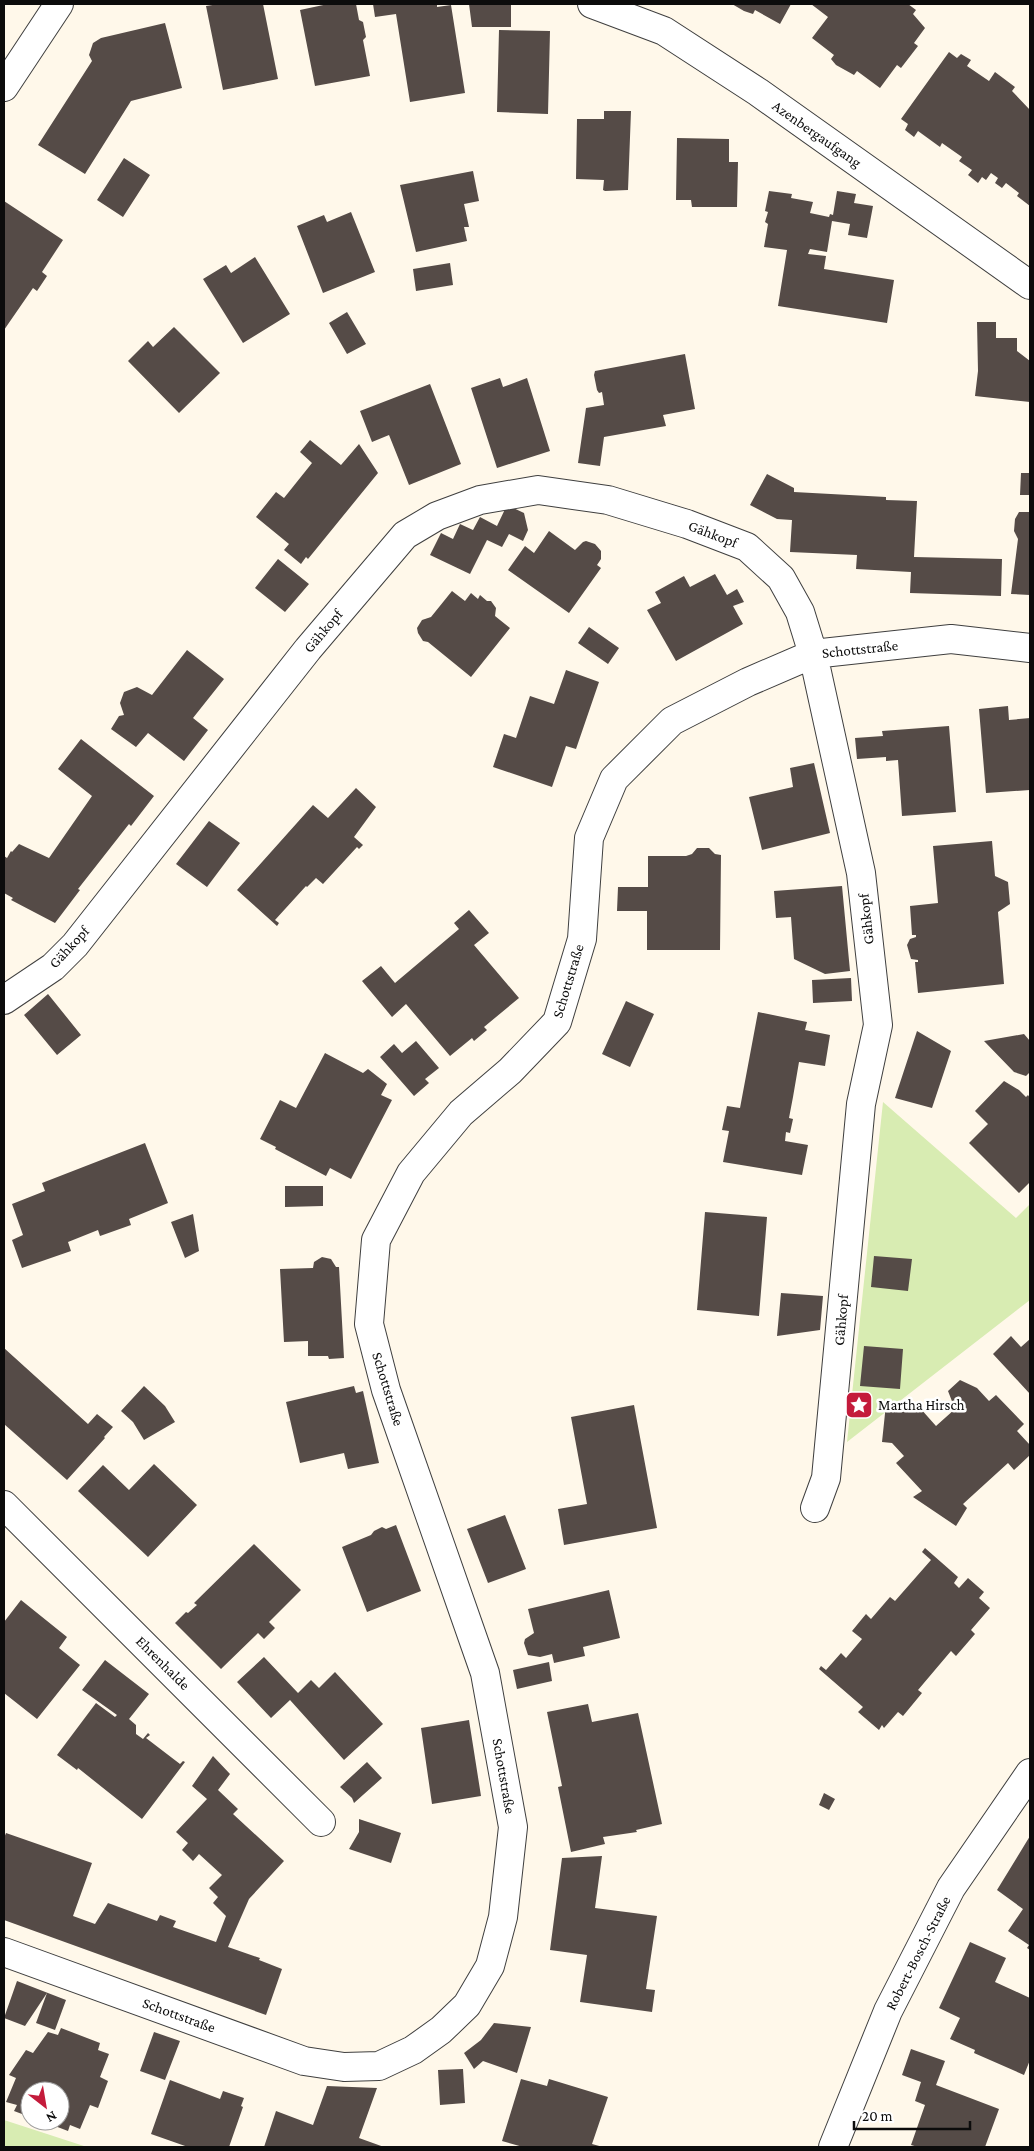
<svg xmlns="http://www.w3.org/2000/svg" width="1034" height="2151" viewBox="0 0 1034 2151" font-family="'Crimson Pro',serif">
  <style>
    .green { fill: #d8ecb2 }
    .building { fill: #554b47 }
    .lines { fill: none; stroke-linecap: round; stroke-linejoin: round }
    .minor-casing { stroke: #3f3f3f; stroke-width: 30 }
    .minor { stroke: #fff; stroke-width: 28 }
    .labels { text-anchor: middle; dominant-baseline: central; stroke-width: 5; stroke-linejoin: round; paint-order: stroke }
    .street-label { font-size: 15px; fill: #0c0c0c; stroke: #fff }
    .poi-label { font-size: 15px; fill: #0c0c0c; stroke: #fff; text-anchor: start }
  </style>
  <rect width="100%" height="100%" fill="#fff8ea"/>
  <!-- green -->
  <path class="green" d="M 883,1102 L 1016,1218 L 1030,1204 L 1030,1300 L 847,1442 Z
    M 4,2120 L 87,2147 L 4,2147 Z"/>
  <!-- building -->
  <path class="building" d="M 219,4 L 263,4 L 278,79 L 223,90 L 206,6 Z
    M 328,4 L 356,4 L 359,20 L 363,22 L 366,37 L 363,40 L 370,76 L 315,86 L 300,10 Z
    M 373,4 L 437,4 L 437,7 L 451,5 L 465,93 L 410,102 L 396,14 L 375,17 Z
    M 469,4 L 511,4 L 511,27 L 472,27 Z
    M 732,4 L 791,4 L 780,24 L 755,10 L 753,14 L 744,11 Z
    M 811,4 L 908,4 L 916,10 L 913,14 L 925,28 L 914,43 L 918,46 L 901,68 L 897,65 L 880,88 L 857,71 L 854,75 L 836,65 L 831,59 L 834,55 L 812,38 L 828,17 Z
    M 165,23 L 182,88 L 131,101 L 85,174 L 38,145 L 92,61 L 89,55 L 93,43 L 101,38 Z
    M 499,30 L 550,31 L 548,114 L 497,112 Z
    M 949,52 L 957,58 L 961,54 L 971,60 L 967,66 L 989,81 L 995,72 L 1015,87 L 1012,91 L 1030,110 L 1030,206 L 1017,196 L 1019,193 L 1006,183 L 1002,188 L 995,183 L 998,178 L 991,173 L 986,180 L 982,177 L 978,183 L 968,175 L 972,170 L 959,161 L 962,157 L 942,143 L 940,147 L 918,131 L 914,137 L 905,130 L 908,124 L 901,119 Z
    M 604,111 L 631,111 L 628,190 L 605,191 L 603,190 L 604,180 L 576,179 L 577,119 L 604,119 Z
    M 677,138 L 729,139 L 729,162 L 738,162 L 737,207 L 692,207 L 691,200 L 676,200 Z
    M 124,158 L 150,175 L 123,217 L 97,200 Z
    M 473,171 L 479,201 L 464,204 L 469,227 L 464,227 L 467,241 L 416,252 L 400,185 Z
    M 769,191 L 792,194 L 791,198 L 813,202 L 810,213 L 829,217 L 830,214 L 833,215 L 837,191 L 856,194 L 854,203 L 873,206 L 867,238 L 848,235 L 850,224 L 832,221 L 827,252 L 810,249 L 808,254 L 826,256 L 824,269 L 894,280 L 887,323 L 778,306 L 787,250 L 764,247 L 768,224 L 765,222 L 768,212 L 765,211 Z
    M 4,201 L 63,240 L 42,272 L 47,276 L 37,291 L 33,288 L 4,330 Z
    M 351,212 L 375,272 L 323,293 L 297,226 L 324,215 L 327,222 Z
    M 255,257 L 290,314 L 243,343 L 203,279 L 226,265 L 231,273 Z
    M 450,263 L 453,285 L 416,291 L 413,269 Z
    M 347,312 L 366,344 L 347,354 L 329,323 Z
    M 977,322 L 996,322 L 996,338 L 1017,338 L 1017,351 L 1030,361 L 1030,402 L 975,396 L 978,371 Z
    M 174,327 L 220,373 L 179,413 L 128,361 L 148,341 L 153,347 Z
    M 685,354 L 695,409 L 663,415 L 666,426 L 604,437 L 600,466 L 578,463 L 586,408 L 604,405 L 602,392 L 599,393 L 597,390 L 594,375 L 595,371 Z
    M 500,378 L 503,387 L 527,378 L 550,451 L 497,468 L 471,388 Z
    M 430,384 L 461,464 L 409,485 L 389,435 L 372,442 L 360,411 Z
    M 310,440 L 341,465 L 359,444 L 378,473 L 308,559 L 306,557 L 301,564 L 284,550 L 289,544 L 256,517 L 276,492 L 284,498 L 312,463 L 300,452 Z
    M 1021,473 L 1030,473 L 1030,495 L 1020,495 Z
    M 767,474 L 794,488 L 794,492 L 886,497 L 886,500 L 917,501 L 914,557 L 1002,559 L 1001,596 L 910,593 L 911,572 L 856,569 L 857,555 L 790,552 L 792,520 L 777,519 L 750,505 Z
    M 507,505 L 524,513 L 528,530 L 523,541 L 509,534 L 502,547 L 487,540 L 470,574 L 430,555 L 441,533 L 453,539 L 460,524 L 473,530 L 480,517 L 497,526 Z
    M 1019,512 L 1030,512 L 1030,595 L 1011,594 L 1018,539 L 1014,531 L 1015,519 Z
    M 549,531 L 575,550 L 583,542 L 586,541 L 595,544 L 601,551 L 601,559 L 597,565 L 601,568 L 569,613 L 508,570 L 525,546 L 534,553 Z
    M 278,559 L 309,584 L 285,612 L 255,588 Z
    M 715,574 L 727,595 L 737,589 L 744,602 L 733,606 L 743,624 L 676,661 L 647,610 L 661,603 L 655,592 L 684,576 L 690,587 Z
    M 452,591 L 465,601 L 471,593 L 478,599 L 480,595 L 487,601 L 491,601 L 496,608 L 495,616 L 510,628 L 471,677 L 428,642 L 423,641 L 418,633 L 417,628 L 422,620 L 431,617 Z
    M 589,627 L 619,648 L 608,664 L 578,643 Z
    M 187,650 L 224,679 L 193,718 L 208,730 L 184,761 L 148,733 L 136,747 L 111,729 L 119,716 L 124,715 L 120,703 L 124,692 L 137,687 L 152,695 Z
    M 566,670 L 599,682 L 576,749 L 566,746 L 552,787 L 493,767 L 504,734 L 516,738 L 530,696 L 554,704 Z
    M 1008,706 L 1009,720 L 1030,718 L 1030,790 L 986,793 L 979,709 Z
    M 949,726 L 956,812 L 902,816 L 898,760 L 886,761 L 886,757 L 857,759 L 855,738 L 883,736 L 882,731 Z
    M 81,739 L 154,796 L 131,826 L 129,824 L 78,889 L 80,890 L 55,923 L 11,900 L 13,898 L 4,893 L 4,856 L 7,858 L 11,851 L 12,852 L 19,844 L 49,858 L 92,796 L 58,769 Z
    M 814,763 L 830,833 L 762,850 L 749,797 L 793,787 L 790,768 Z
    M 356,788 L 376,807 L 354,837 L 363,845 L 359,849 L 357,847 L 323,884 L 316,878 L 307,887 L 306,886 L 275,920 L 279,923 L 277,926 L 237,890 L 313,805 L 328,818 Z
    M 209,821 L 240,843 L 207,887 L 176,864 Z
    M 992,841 L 995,876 L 1008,882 L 1010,904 L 998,912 L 1004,984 L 918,993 L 915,962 L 918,962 L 918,960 L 911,959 L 907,945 L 910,939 L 916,937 L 916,935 L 912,935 L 910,906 L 938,903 L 933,846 Z
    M 697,848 L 709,848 L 715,854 L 721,855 L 720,950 L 647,950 L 647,911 L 617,911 L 618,887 L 648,887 L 648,856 L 686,856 L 692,854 Z
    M 842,886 L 850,971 L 825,974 L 794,959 L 791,917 L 776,918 L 774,891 Z
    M 469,910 L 489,933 L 474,945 L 519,998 L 484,1027 L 487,1030 L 474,1041 L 472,1038 L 450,1056 L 406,1004 L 392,1017 L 362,981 L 381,966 L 395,983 L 459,929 L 454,923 Z
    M 851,978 L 852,1001 L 813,1003 L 812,980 Z
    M 48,994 L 81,1035 L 57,1055 L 24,1015 Z
    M 626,1001 L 654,1014 L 630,1067 L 602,1054 Z
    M 758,1012 L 807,1022 L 805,1030 L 830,1035 L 825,1066 L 799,1062 L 793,1097 L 789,1118 L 793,1119 L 790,1133 L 786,1132 L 785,1141 L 808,1145 L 802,1175 L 723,1162 L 729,1131 L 722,1130 L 727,1106 L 740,1108 Z
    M 917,1031 L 951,1051 L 932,1108 L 895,1098 Z
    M 1024,1034 L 1030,1041 L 1030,1072 L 1026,1076 L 1014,1072 L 984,1041 Z
    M 416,1041 L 439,1068 L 425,1079 L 429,1083 L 414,1096 L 380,1057 L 394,1044 L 402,1053 Z
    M 325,1053 L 363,1073 L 368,1069 L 387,1084 L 381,1095 L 392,1100 L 351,1179 L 330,1168 L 326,1176 L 275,1149 L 276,1147 L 260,1139 L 280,1100 L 296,1108 Z
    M 1004,1081 L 1019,1090 L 1026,1097 L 1028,1095 L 1030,1098 L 1030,1182 L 1019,1193 L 969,1143 L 988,1124 L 975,1111 Z
    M 145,1143 L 168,1203 L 129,1219 L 131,1225 L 100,1236 L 98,1230 L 68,1242 L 71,1251 L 22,1268 L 12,1240 L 23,1235 L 12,1204 L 45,1191 L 42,1183 Z
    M 285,1186 L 323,1186 L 323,1206 L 285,1207 Z
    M 705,1212 L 767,1217 L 759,1316 L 697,1310 Z
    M 193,1214 L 199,1251 L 185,1258 L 171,1222 Z
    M 874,1256 L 912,1259 L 908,1291 L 871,1287 Z
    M 322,1257 L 331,1259 L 336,1267 L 339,1267 L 344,1358 L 329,1359 L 328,1356 L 308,1356 L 308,1341 L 284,1342 L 280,1269 L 313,1268 L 314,1262 Z
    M 781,1293 L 823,1296 L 820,1330 L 777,1336 Z
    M 1011,1336 L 1021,1347 L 1030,1339 L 1030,1394 L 993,1354 Z
    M 864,1346 L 903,1349 L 900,1389 L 860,1386 Z
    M 4,1348 L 88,1424 L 97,1414 L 113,1427 L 104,1437 L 105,1438 L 67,1480 L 4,1424 Z
    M 960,1380 L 977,1388 L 989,1401 L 996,1395 L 1024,1424 L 1017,1431 L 1030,1445 L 1030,1455 L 1014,1470 L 1008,1463 L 963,1504 L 967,1508 L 956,1526 L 913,1497 L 922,1491 L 896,1463 L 904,1456 L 892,1443 L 882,1442 L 886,1404 L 920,1408 L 936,1426 L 955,1409 L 948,1391 Z
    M 144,1386 L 165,1406 L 175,1422 L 144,1440 L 133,1422 L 121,1411 Z
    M 354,1386 L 356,1393 L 363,1391 L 379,1463 L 348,1469 L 344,1453 L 300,1463 L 286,1402 Z
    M 634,1405 L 657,1528 L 564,1545 L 558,1509 L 587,1504 L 571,1417 Z
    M 154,1464 L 197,1505 L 148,1557 L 78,1491 L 103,1465 L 129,1490 Z
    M 505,1515 L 526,1569 L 488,1583 L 467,1529 Z
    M 396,1525 L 421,1591 L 367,1612 L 342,1547 L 371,1535 L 374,1531 L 382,1527 L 386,1529 Z
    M 254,1544 L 301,1590 L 269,1622 L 275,1628 L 264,1639 L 258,1633 L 221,1669 L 175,1623 L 186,1612 L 188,1613 L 197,1605 L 194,1603 Z
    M 925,1548 L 958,1577 L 954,1583 L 959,1588 L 968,1578 L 984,1592 L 979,1598 L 990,1608 L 971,1630 L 975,1634 L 956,1656 L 951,1651 L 918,1690 L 922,1693 L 903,1716 L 898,1712 L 884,1728 L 882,1725 L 879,1730 L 858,1712 L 863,1707 L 819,1669 L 821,1666 L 826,1670 L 841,1653 L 846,1658 L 862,1639 L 852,1631 L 866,1614 L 871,1619 L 890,1597 L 895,1601 L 931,1560 L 922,1552 Z
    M 609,1590 L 620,1638 L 583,1647 L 585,1656 L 554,1663 L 552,1654 L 540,1657 L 528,1655 L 524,1643 L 525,1639 L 534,1633 L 528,1609 Z
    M 21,1600 L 67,1637 L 59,1648 L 80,1665 L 37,1719 L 4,1693 L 4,1622 Z
    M 264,1657 L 298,1693 L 311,1680 L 319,1688 L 335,1672 L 383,1724 L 344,1760 L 290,1700 L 271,1718 L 237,1682 Z
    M 105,1660 L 149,1694 L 129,1719 L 136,1725 L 136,1734 L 143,1739 L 148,1733 L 150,1735 L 146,1738 L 180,1764 L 183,1761 L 185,1762 L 142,1819 L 78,1768 L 77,1770 L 57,1755 L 96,1703 L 115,1717 L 117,1715 L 82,1690 Z
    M 549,1662 L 552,1681 L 517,1689 L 513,1670 Z
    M 588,1704 L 592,1722 L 638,1713 L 662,1824 L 636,1830 L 637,1832 L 603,1837 L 605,1844 L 571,1852 L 558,1787 L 562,1786 L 547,1712 Z
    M 469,1720 L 481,1796 L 432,1804 L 421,1728 Z
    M 213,1756 L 230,1774 L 218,1790 L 238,1809 L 233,1814 L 284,1861 L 249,1899 L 228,1947 L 260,1958 L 259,1960 L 282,1969 L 266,2015 L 4,1920 L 4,1838 L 6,1833 L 92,1863 L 73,1916 L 95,1924 L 108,1903 L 157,1921 L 160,1915 L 176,1921 L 173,1927 L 216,1942 L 226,1916 L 213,1903 L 218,1897 L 209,1888 L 222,1875 L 199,1854 L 193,1861 L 182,1850 L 188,1843 L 176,1832 L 207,1799 L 192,1786 Z
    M 367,1762 L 382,1778 L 354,1803 L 352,1798 L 340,1787 Z
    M 824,1793 L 835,1799 L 829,1810 L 819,1805 Z
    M 359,1819 L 401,1833 L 391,1863 L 349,1849 L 359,1832 Z
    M 1030,1836 L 1030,1950 L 1027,1948 L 1029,1945 L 1008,1931 L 1023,1909 L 997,1890 Z
    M 602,1856 L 595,1908 L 657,1916 L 646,1989 L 655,1990 L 652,2012 L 580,2002 L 587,1955 L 550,1950 L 562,1858 Z
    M 970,1942 L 1006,1958 L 995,1982 L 1030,1998 L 1030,2060 L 1024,2075 L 974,2053 L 975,2050 L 950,2039 L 960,2018 L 939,2008 Z
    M 17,1981 L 66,2000 L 55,2030 L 36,2023 L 47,1993 L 25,2026 L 4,2018 Z
    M 494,2023 L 531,2027 L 517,2073 L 483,2061 L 474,2069 L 464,2053 L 481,2040 Z
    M 61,2028 L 100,2043 L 98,2050 L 109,2054 L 100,2077 L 108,2081 L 98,2108 L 90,2105 L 80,2129 L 70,2125 L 68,2131 L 47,2123 L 48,2121 L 60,2121 L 60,2091 L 30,2091 L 30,2117 L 14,2111 L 17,2105 L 6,2102 L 16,2078 L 9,2075 L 26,2050 L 33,2053 L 48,2032 L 58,2035 Z
    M 154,2032 L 180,2041 L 165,2080 L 140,2071 Z
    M 911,2049 L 945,2061 L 936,2085 L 999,2109 L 985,2147 L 918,2147 L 911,2145 L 925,2105 L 915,2101 L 921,2082 L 902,2075 Z
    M 463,2069 L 465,2103 L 440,2105 L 438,2070 Z
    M 521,2079 L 547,2086 L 549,2079 L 608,2097 L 592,2144 L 603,2147 L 523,2147 L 502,2141 Z
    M 170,2080 L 220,2099 L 223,2091 L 244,2098 L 241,2106 L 243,2107 L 229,2147 L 188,2147 L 151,2134 Z
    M 327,2086 L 377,2088 L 359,2138 L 384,2147 L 264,2147 L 276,2111 L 313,2125 Z"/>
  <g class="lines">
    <!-- minor casing -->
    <g class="minor-casing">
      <path id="minor" d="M 592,4 L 664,31 L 758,92 L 1030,285
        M 4,87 L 59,4
        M 4,1000 L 53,967 L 75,945 L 308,649 L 405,535 L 437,516 L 480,500 L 538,490 L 608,500 L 687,524 L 747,547 L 781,578 L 800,612 L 813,654 L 861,873 L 878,1025 L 861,1104 L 826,1478 L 815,1508
        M 4,1505 L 321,1822
        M 4,1952 L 304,2061 L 344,2067 L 379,2066 L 413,2050 L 441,2030 L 467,2005 L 490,1966 L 503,1917 L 513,1827 L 485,1673 L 386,1390 L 369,1324 L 376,1240 L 411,1173 L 461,1113 L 510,1071 L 557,1022 L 582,939 L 589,838 L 614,779 L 672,721 L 748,682 L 813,654 L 951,639 L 1030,648
        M 833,2147 L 888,2011 L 951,1888 L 1030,1773"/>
    </g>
    <!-- minor -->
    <use href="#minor" class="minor"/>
  </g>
  <!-- icons -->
  <defs>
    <g id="sight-square" transform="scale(1.4375)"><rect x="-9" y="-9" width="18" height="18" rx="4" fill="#c41b3b" stroke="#fff"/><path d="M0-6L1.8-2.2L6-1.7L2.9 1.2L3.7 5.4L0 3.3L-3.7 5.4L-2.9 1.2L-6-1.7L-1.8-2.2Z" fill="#fff"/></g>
  </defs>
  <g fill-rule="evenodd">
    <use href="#sight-square" x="859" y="1405"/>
  </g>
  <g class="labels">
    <!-- street labels -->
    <g class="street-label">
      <text transform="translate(817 134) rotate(35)">Azenbergaufgang</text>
      <text transform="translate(713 534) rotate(21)">Gähkopf</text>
      <text transform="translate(323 631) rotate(-50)">Gähkopf</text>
      <text transform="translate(860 649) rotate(-6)">Schottstraße</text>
      <text transform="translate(866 919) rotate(-96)">Gähkopf</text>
      <text transform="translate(69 947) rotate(-47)">Gähkopf</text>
      <text transform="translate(568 981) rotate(-73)">Schottstraße</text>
      <text transform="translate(841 1320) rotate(-85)">Gähkopf</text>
      <text transform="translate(388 1389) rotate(73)">Schottstraße</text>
      <text transform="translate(163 1663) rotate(45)">Ehrenhalde</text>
      <text transform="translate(504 1776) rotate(80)">Schottstraße</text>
      <text transform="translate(918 1953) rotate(-63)">Robert-Bosch-Straße</text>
      <text transform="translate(179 2015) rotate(20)">Schottstraße</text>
    </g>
    <!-- poi labels -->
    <g class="poi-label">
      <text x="878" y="1405">Martha Hirsch</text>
    </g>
  </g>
  <!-- border -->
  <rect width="1034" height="2151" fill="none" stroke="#0c0c0c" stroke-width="10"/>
  <!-- north arrow -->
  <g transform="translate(45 2106) rotate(149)"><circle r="24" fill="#ffffff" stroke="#9e9e9e"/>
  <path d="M0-4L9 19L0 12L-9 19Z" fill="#c41b3b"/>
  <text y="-8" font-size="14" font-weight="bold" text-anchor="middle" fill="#0c0c0c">N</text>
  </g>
  <!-- scale -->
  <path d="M854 2121v8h116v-8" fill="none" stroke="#0c0c0c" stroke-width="2.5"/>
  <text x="862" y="2121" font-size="15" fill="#0c0c0c" stroke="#ffffff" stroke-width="4" paint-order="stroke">20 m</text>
</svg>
